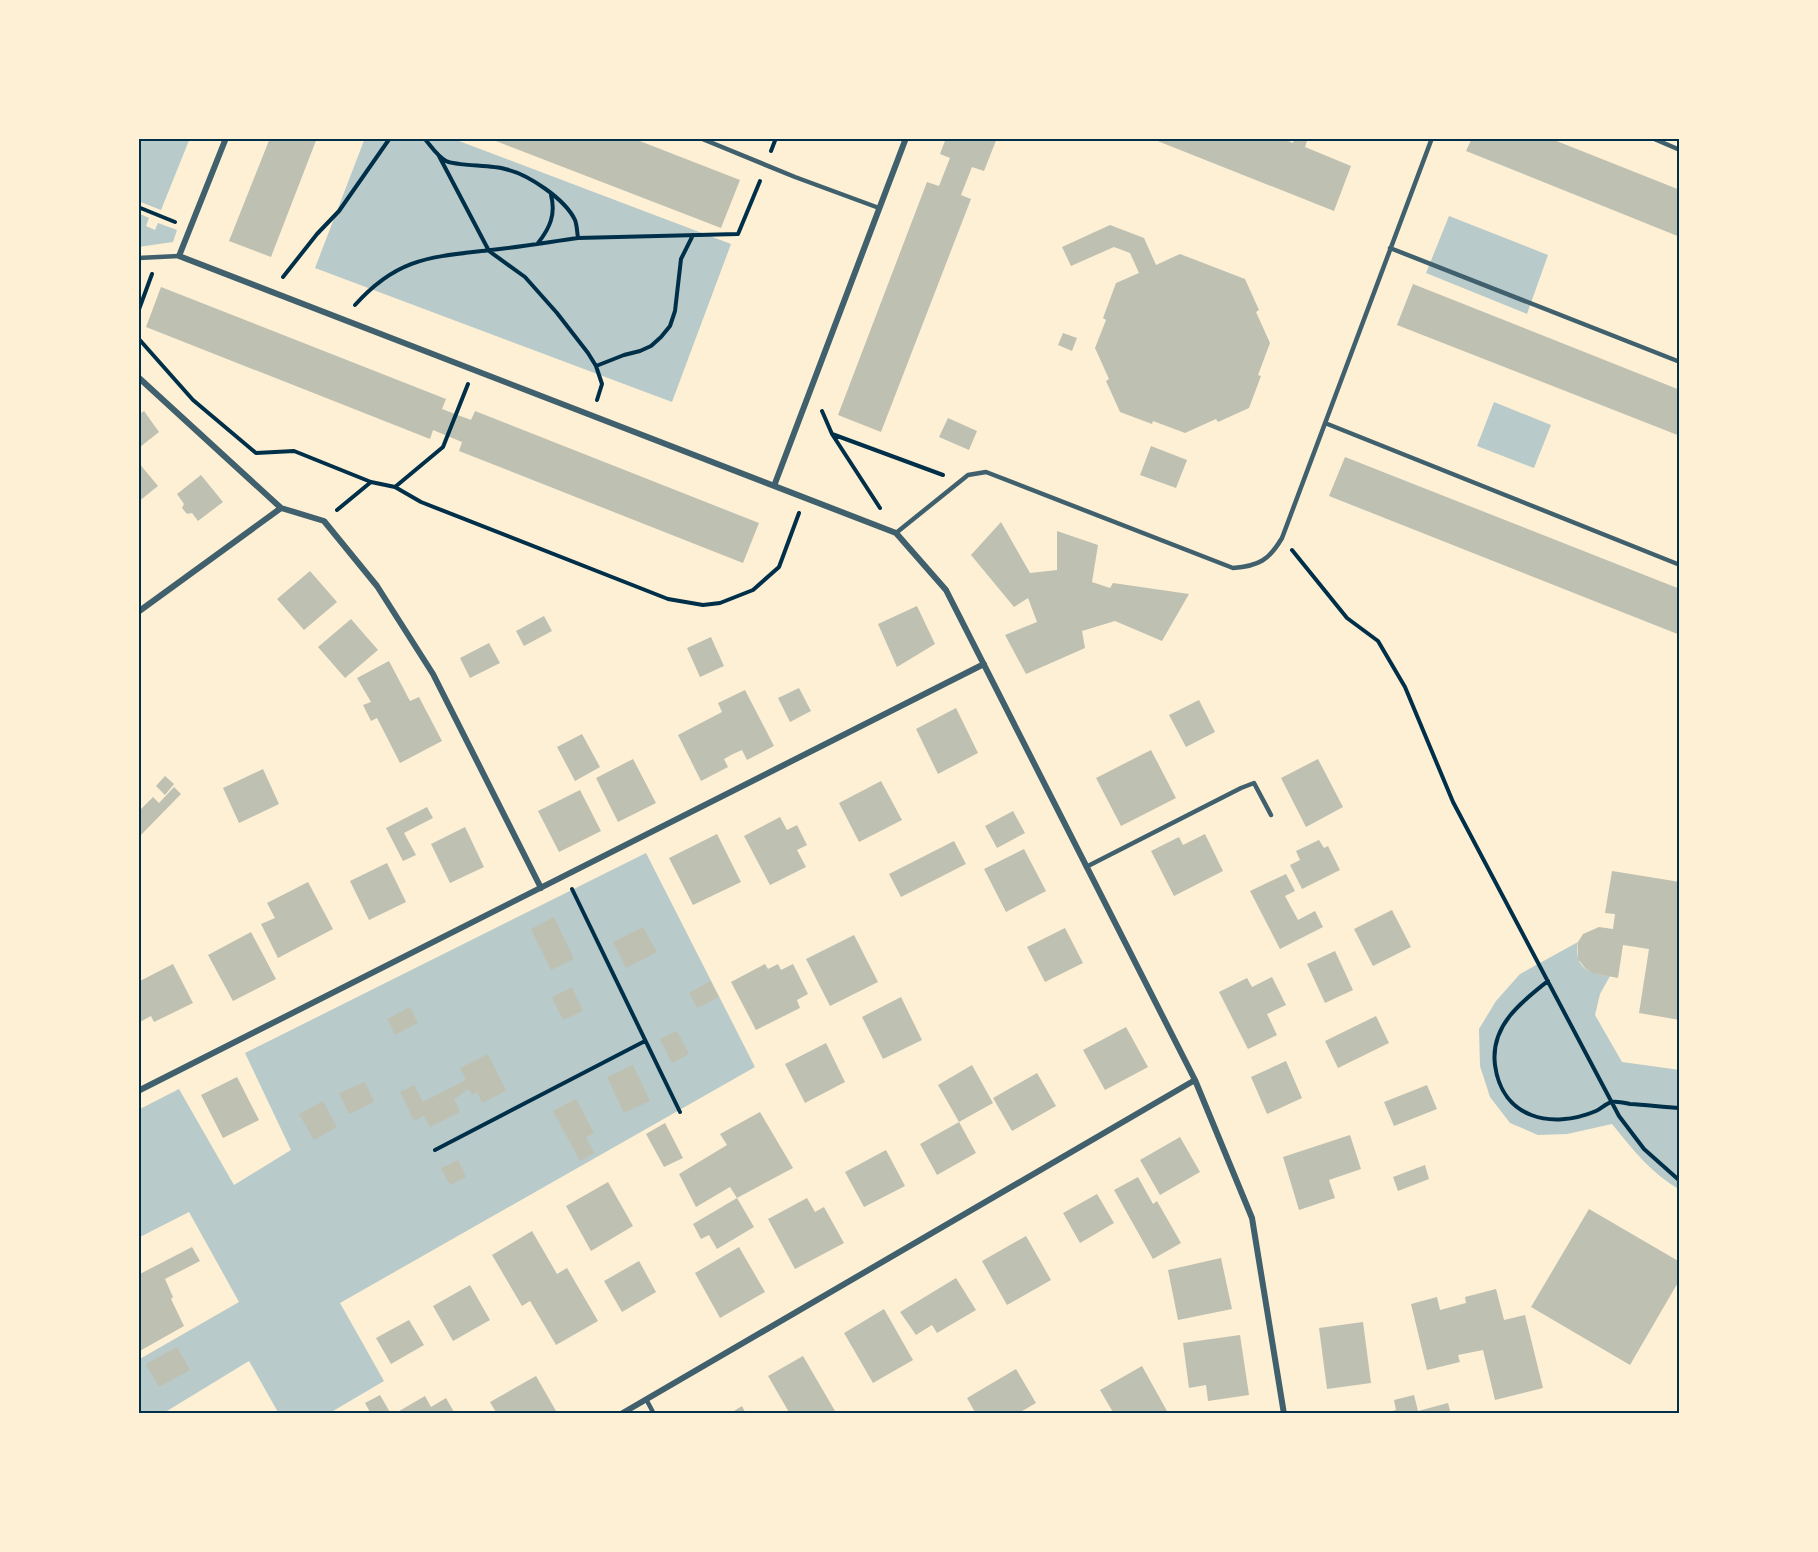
<svg xmlns="http://www.w3.org/2000/svg" width="1818" height="1552" viewBox="0 0 1818 1552" font-family="'DM Sans',sans-serif">
  <style>
    .green { fill: #b9caca }
    .building { fill: #bec0b2 }
    .lines { fill: none; stroke-linecap: round; stroke-linejoin: round }
    .path { stroke: #003049; stroke-width: 4 }
    .service { stroke: #3f606c; stroke-width: 4.5 }
    .minor { stroke: #3f606c; stroke-width: 6 }
    .neatline { fill: none; stroke: #003049; stroke-width: 2 }
  </style>
  <rect width="100%" height="100%" fill="#fdf0d5"/>
  <!-- green -->
  <path class="green" d="M 138,138 L 190,138 L 161,210 L 138,201 Z
    M 365,138 L 451,138 L 731,244 L 672,402 L 315,268 Z
    M 138,213 L 149,218 L 146,226 L 155,230 L 158,223 L 177,230 L 173,242 L 138,247 Z
    M 1449,216 L 1548,255 L 1527,314 L 1426,273 Z
    M 1494,402 L 1551,425 L 1534,468 L 1477,446 Z
    M 646,853 L 755,1067 L 340,1303 L 384,1381 L 328,1414 L 279,1414 L 249,1361 L 162,1414 L 138,1414 L 138,1360 L 239,1302 L 189,1212 L 138,1238 L 138,1110 L 179,1089 L 234,1185 L 291,1150 L 245,1053 Z
    M 1578,942 C 1574,968 1588,973 1610,976 L 1600,994 L 1595,1015 L 1622,1062 L 1680,1070 L 1680,1190 C 1652,1174 1632,1149 1612,1124 L 1567,1134 L 1538,1135 L 1510,1123 L 1490,1097 L 1480,1066 L 1479,1029 L 1496,1001 L 1520,974 Z"/>
  <!-- building -->
  <path class="building" d="M 270,138 L 317,138 L 271,257 L 229,241 Z
    M 488,138 L 632,138 L 740,180 L 721,228 Z
    M 946,138 L 997,138 L 984,171 L 972,167 L 961,195 L 971,199 L 881,432 L 838,415 L 927,182 L 939,186 L 950,158 L 940,154 Z
    M 1150,138 L 1281,138 L 1293,143 L 1295,138 L 1308,138 L 1305,147 L 1351,166 L 1334,211 Z
    M 1472,138 L 1549,138 L 1680,190 L 1680,237 L 1466,151 Z
    M 1110,225 L 1144,238 L 1156,265 L 1180,254 L 1245,279 L 1259,310 L 1256,312 L 1270,343 L 1258,375 L 1261,376 L 1249,408 L 1218,422 L 1216,419 L 1185,433 L 1153,421 L 1152,424 L 1120,412 L 1106,381 L 1109,379 L 1095,348 L 1106,320 L 1103,318 L 1116,283 L 1139,273 L 1130,253 L 1114,247 L 1071,266 L 1062,247 Z
    M 1413,284 L 1680,390 L 1680,436 L 1397,325 Z
    M 161,287 L 446,399 L 442,409 L 471,420 L 475,411 L 759,523 L 743,563 L 459,451 L 462,442 L 433,430 L 430,439 L 146,327 Z
    M 1063,333 L 1077,338 L 1072,351 L 1058,345 Z
    M 144,411 L 159,432 L 140,447 L 138,415 Z
    M 948,418 L 977,431 L 969,450 L 939,437 Z
    M 1151,446 L 1187,460 L 1176,488 L 1140,475 Z
    M 1345,457 L 1680,589 L 1680,635 L 1329,496 Z
    M 138,462 L 158,486 L 138,502 Z
    M 201,475 L 223,502 L 198,521 L 192,513 L 187,514 L 182,508 L 184,504 L 177,494 Z
    M 1001,522 L 1030,573 L 1057,570 L 1057,531 L 1098,545 L 1092,582 L 1110,588 L 1113,583 L 1189,594 L 1162,641 L 1115,621 L 1082,631 L 1085,648 L 1026,674 L 1005,635 L 1037,622 L 1028,598 L 1014,607 L 971,555 Z
    M 310,571 L 337,602 L 304,630 L 277,599 Z
    M 917,606 L 935,644 L 897,667 L 878,624 Z
    M 544,616 L 552,631 L 524,646 L 516,631 Z
    M 351,619 L 378,650 L 345,678 L 318,647 Z
    M 711,637 L 724,666 L 700,677 L 687,648 Z
    M 489,643 L 500,663 L 470,678 L 460,658 Z
    M 389,661 L 410,701 L 419,697 L 442,741 L 400,763 L 377,718 L 371,721 L 363,705 L 371,702 L 357,678 Z
    M 799,688 L 811,711 L 790,722 L 778,698 Z
    M 745,690 L 774,746 L 747,760 L 742,750 L 733,754 L 724,759 L 728,767 L 701,781 L 678,735 L 722,712 L 718,703 Z
    M 1199,700 L 1215,732 L 1186,747 L 1169,715 Z
    M 956,708 L 978,753 L 938,774 L 916,729 Z
    M 582,734 L 600,767 L 575,781 L 557,747 Z
    M 1151,750 L 1176,798 L 1121,826 L 1096,778 Z
    M 633,759 L 656,803 L 618,822 L 596,778 Z
    M 1318,759 L 1343,807 L 1306,827 L 1281,778 Z
    M 263,769 L 279,804 L 239,823 L 223,788 Z
    M 165,776 L 174,784 L 165,795 L 156,786 Z
    M 881,781 L 902,820 L 859,842 L 839,803 Z
    M 174,787 L 181,794 L 138,838 L 138,812 L 153,797 L 159,803 Z
    M 580,790 L 601,831 L 559,852 L 538,811 Z
    M 427,807 L 433,818 L 404,833 L 416,855 L 403,861 L 386,828 Z
    M 1013,811 L 1025,833 L 997,848 L 985,826 Z
    M 780,817 L 787,830 L 797,825 L 807,845 L 797,850 L 806,867 L 770,885 L 744,836 Z
    M 465,827 L 484,867 L 450,883 L 431,844 Z
    M 717,834 L 741,882 L 693,905 L 669,858 Z
    M 1205,834 L 1223,871 L 1174,896 L 1151,851 L 1179,837 L 1183,845 Z
    M 1319,840 L 1324,848 L 1328,846 L 1340,870 L 1302,889 L 1290,865 L 1300,860 L 1296,851 Z
    M 954,841 L 966,864 L 901,897 L 889,874 Z
    M 1024,849 L 1046,891 L 1006,912 L 984,869 Z
    M 387,863 L 406,902 L 369,920 L 350,881 Z
    M 1612,871 L 1680,882 L 1680,1020 L 1639,1013 L 1649,949 L 1623,945 L 1618,978 L 1592,973 L 1585,968 L 1578,959 L 1578,942 L 1583,934 L 1599,927 L 1613,929 L 1615,914 L 1605,913 Z
    M 1286,874 L 1295,891 L 1285,896 L 1298,920 L 1315,911 L 1323,927 L 1280,949 L 1250,891 Z
    M 308,882 L 333,929 L 278,958 L 261,924 L 275,918 L 267,903 Z
    M 1392,910 L 1411,947 L 1373,966 L 1354,929 Z
    M 554,917 L 574,959 L 551,970 L 531,929 Z
    M 643,927 L 657,952 L 626,968 L 613,942 Z
    M 1065,928 L 1083,963 L 1045,982 L 1027,947 Z
    M 251,932 L 276,979 L 233,1001 L 208,955 Z
    M 854,935 L 878,982 L 830,1006 L 806,959 Z
    M 1335,951 L 1353,990 L 1325,1003 L 1307,964 Z
    M 173,964 L 193,1003 L 154,1022 L 151,1016 L 138,1023 L 138,982 Z
    M 765,964 L 768,969 L 778,964 L 781,970 L 793,964 L 808,994 L 797,1000 L 800,1008 L 756,1030 L 731,982 Z
    M 1272,977 L 1286,1005 L 1267,1014 L 1277,1035 L 1248,1049 L 1219,992 L 1247,978 L 1252,987 Z
    M 710,981 L 719,997 L 697,1008 L 689,993 Z
    M 572,987 L 583,1011 L 563,1020 L 552,997 Z
    M 901,997 L 922,1040 L 883,1059 L 862,1017 Z
    M 410,1007 L 418,1023 L 395,1035 L 387,1019 Z
    M 1376,1016 L 1389,1043 L 1338,1068 L 1325,1041 Z
    M 1126,1027 L 1148,1067 L 1105,1090 L 1083,1050 Z
    M 677,1031 L 689,1054 L 672,1063 L 660,1039 Z
    M 826,1043 L 845,1082 L 805,1103 L 785,1064 Z
    M 488,1054 L 506,1091 L 482,1103 L 477,1092 L 472,1095 L 469,1089 L 454,1099 L 460,1112 L 430,1127 L 424,1116 L 414,1121 L 400,1092 L 414,1085 L 423,1102 L 466,1080 L 460,1068 Z
    M 1286,1061 L 1302,1098 L 1267,1114 L 1251,1077 Z
    M 633,1065 L 650,1101 L 624,1113 L 607,1077 Z
    M 972,1065 L 993,1103 L 959,1122 L 938,1085 Z
    M 1037,1073 L 1056,1106 L 1012,1131 L 993,1098 Z
    M 237,1077 L 259,1120 L 223,1138 L 201,1095 Z
    M 365,1082 L 374,1102 L 349,1114 L 339,1093 Z
    M 1427,1085 L 1437,1109 L 1394,1126 L 1384,1102 Z
    M 576,1099 L 594,1133 L 586,1137 L 594,1153 L 580,1161 L 553,1111 Z
    M 323,1101 L 337,1127 L 314,1140 L 299,1114 Z
    M 760,1112 L 793,1168 L 737,1198 L 754,1227 L 717,1249 L 709,1235 L 701,1239 L 693,1224 L 737,1198 L 730,1187 L 696,1207 L 679,1174 L 727,1145 L 720,1134 Z
    M 959,1122 L 976,1153 L 937,1175 L 920,1144 Z
    M 665,1123 L 683,1158 L 664,1167 L 646,1134 Z
    M 1350,1135 L 1361,1169 L 1329,1180 L 1335,1198 L 1299,1210 L 1283,1157 Z
    M 1180,1137 L 1200,1172 L 1160,1195 L 1140,1160 Z
    M 886,1150 L 905,1186 L 864,1207 L 845,1172 Z
    M 458,1160 L 466,1177 L 450,1185 L 441,1168 Z
    M 1425,1165 L 1429,1179 L 1398,1191 L 1393,1177 Z
    M 1138,1177 L 1153,1204 L 1157,1201 L 1181,1243 L 1153,1259 L 1114,1190 Z
    M 608,1182 L 633,1226 L 591,1251 L 566,1206 Z
    M 1097,1194 L 1114,1223 L 1080,1243 L 1063,1213 Z
    M 807,1198 L 815,1212 L 824,1207 L 844,1243 L 795,1269 L 768,1219 Z
    M 1589,1209 L 1680,1262 L 1680,1279 L 1630,1365 L 1531,1307 Z
    M 532,1231 L 557,1274 L 567,1268 L 598,1321 L 556,1345 L 530,1301 L 522,1306 L 492,1255 Z
    M 1026,1236 L 1051,1280 L 1007,1305 L 982,1261 Z
    M 192,1247 L 200,1261 L 165,1279 L 173,1297 L 171,1299 L 184,1326 L 138,1352 L 138,1275 Z
    M 739,1247 L 765,1292 L 720,1318 L 695,1273 Z
    M 1221,1258 L 1232,1309 L 1178,1320 L 1168,1270 Z
    M 639,1261 L 656,1292 L 622,1312 L 604,1281 Z
    M 956,1278 L 976,1310 L 937,1333 L 932,1325 L 916,1335 L 900,1312 Z
    M 470,1285 L 490,1320 L 453,1341 L 433,1306 Z
    M 1496,1289 L 1504,1320 L 1525,1315 L 1543,1388 L 1495,1400 L 1483,1350 L 1458,1355 L 1460,1362 L 1427,1370 L 1411,1304 L 1437,1297 L 1440,1310 L 1466,1303 L 1465,1297 Z
    M 884,1309 L 913,1360 L 873,1383 L 844,1333 Z
    M 409,1320 L 424,1345 L 391,1364 L 376,1338 Z
    M 1363,1322 L 1371,1383 L 1327,1389 L 1319,1328 Z
    M 1240,1335 L 1249,1395 L 1208,1401 L 1206,1385 L 1189,1388 L 1183,1343 Z
    M 177,1347 L 190,1370 L 159,1387 L 146,1364 Z
    M 803,1356 L 835,1411 L 830,1414 L 790,1414 L 768,1376 Z
    M 1142,1366 L 1167,1411 L 1161,1414 L 1114,1414 L 1100,1390 Z
    M 1016,1369 L 1036,1403 L 1017,1414 L 976,1414 L 967,1398 Z
    M 536,1376 L 556,1411 L 550,1414 L 497,1414 L 490,1402 Z
    M 380,1395 L 391,1414 L 371,1414 L 365,1403 Z
    M 1414,1395 L 1418,1411 L 1448,1403 L 1451,1414 L 1381,1414 L 1396,1410 L 1394,1400 Z
    M 425,1396 L 431,1407 L 446,1398 L 455,1414 L 394,1414 Z
    M 742,1406 L 746,1414 L 729,1414 Z"/>
  <g class="lines">
    <!-- path -->
    <path class="path" d="M 424,138 C 431,146 437,156 446,161 C 455,166 492,165 505,169 C 528,174 565,199 575,220 C 577,225 577,232 578,238 L 738,234 L 760,181
      M 771,151 L 776,138
      M 439,156 L 489,251 L 525,277 L 557,313 L 588,353 L 596,366 L 602,384 L 597,400
      M 138,207 L 175,222
      M 538,243 C 550,228 556,214 551,195
      M 283,277 L 317,234 L 339,211 L 390,138
      M 355,305 C 398,257 431,257 491,250 C 520,247 549,242 578,238
      M 138,312 L 152,274
      M 138,338 L 193,400 L 256,453 L 294,451 L 371,482 L 395,487 L 421,502 L 668,599 L 703,605 L 720,603 L 753,590 L 779,567 L 799,513
      M 596,366 L 624,355 L 640,351 L 651,346 L 661,337 L 670,326 L 675,311 L 681,259 L 693,235
      M 822,411 L 832,434 L 880,508
      M 832,434 L 943,475
      M 395,487 L 443,447 L 468,384
      M 337,510 L 371,482
      M 1292,550 L 1347,618 L 1378,641 L 1405,687 L 1453,802 L 1619,1116 L 1644,1149 L 1680,1181
      M 572,889 L 680,1112
      M 1548,981 C 1521,1002 1490,1026 1495,1065 C 1502,1118 1551,1130 1596,1111 C 1601,1109 1606,1103 1612,1102 C 1617,1101 1625,1103 1630,1104 C 1647,1105 1663,1107 1680,1108
      M 435,1150 L 645,1041"/>
    <!-- service -->
    <path class="service" d="M 700,138 L 795,177 L 879,208
      M 1652,138 L 1680,150
      M 1390,248 L 1680,362
      M 138,258 L 179,256
      M 1325,423 L 1680,565
      M 896,533 L 968,475 L 986,472 L 1233,568 C 1259,566 1269,560 1282,538 L 1432,138
      M 1086,867 L 1241,788 L 1254,783 L 1271,815
      M 646,1399 L 654,1414"/>
    <!-- minor -->
    <path class="minor" d="M 226,138 L 179,256 L 896,533 L 946,590 L 1195,1080 L 1252,1218 L 1284,1414
      M 138,377 L 281,508
      M 774,486 L 906,138
      M 138,612 L 281,508 L 324,521 L 377,586 L 433,674 L 541,888
      M 138,1091 L 984,664
      M 621,1414 L 1195,1080"/>
  </g>
  <!-- border -->
  <rect width="1818" height="1552" fill="none" stroke="#fdf0d5" stroke-width="279"/>
  <rect x="140" y="140" width="1538" height="1272" class="neatline"/>
</svg>
